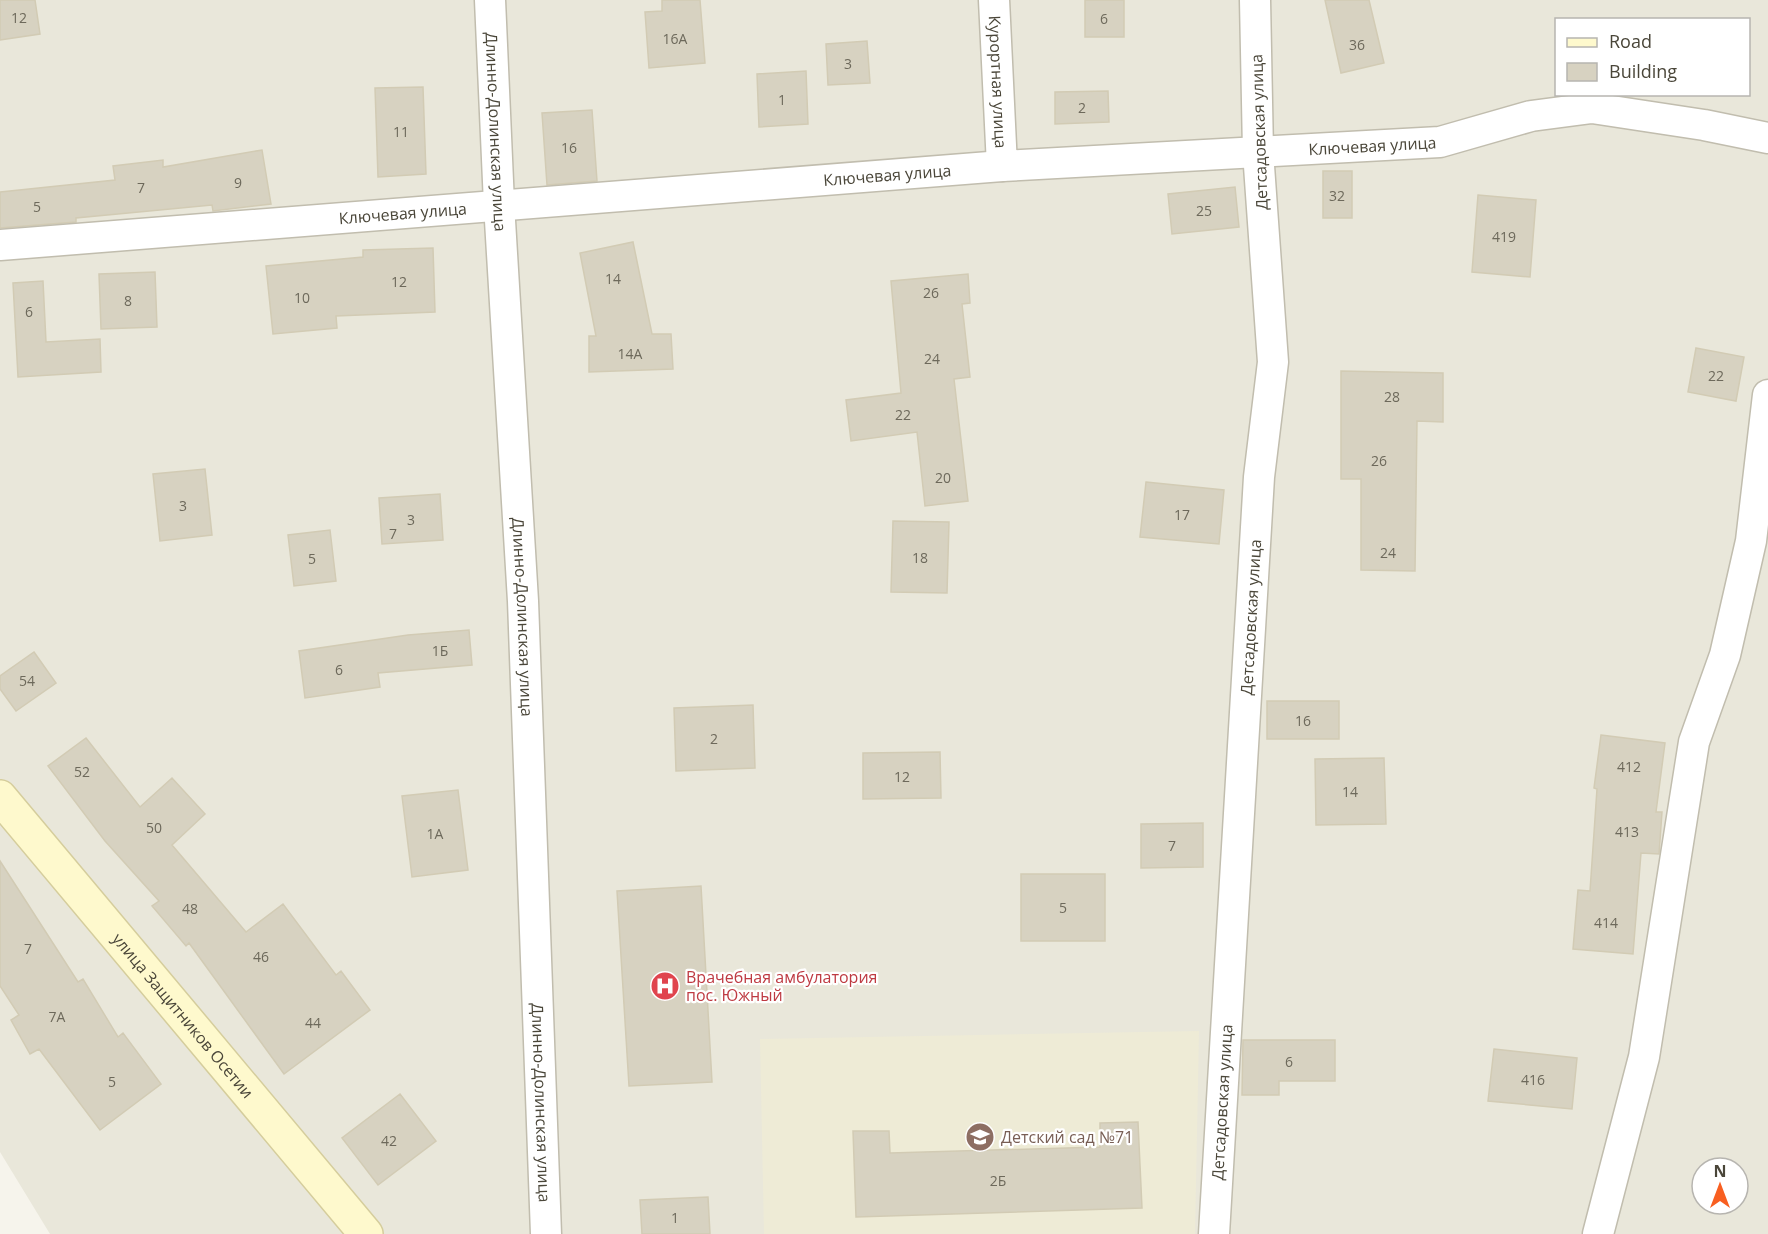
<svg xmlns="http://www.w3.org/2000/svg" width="1768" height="1234" viewBox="0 0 1768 1234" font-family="'Open Sans',sans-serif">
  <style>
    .residential { fill: #e9e7da; fill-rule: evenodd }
    .education { fill: #eeebd6 }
    .building { fill: #d7d2c1; stroke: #d2cbb4; stroke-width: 1.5 }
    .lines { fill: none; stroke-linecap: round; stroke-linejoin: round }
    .street-casing { stroke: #c1bdae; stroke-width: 33 }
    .secondary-casing { stroke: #d5cd9c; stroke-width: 36 }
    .street { stroke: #fff; stroke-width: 30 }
    .secondary { stroke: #fef9cd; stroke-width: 33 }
    .labels { text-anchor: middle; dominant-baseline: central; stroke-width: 4.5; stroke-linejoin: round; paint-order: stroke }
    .number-label { font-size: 14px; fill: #6d695b }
    .street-label { font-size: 16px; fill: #4a4639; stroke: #fff }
    .health-label { font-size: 16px; fill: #be3a42; stroke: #fff; text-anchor: start }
    .education-label { font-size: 16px; fill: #785e54; stroke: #fff; text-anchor: start }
  </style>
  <rect width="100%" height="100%" fill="#f6f4ec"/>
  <!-- residential -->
  <path class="residential" d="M 0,0 L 1768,0 L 1768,1234 L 50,1234 L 0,1152 ZM 1556,20 L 1748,20 L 1748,94 L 1556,94 ZM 1702,1168 L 1738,1168 L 1738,1204 L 1702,1204 Z"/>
  <!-- education -->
  <path class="education" d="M 1199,1031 L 1195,1234 L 764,1234 L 760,1039 Z"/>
  <!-- building -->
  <path class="building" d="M 0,0 L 35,0 L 40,34 L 0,40 Z
    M 662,0 L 700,0 L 705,63 L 649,68 L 645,12 L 662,11 Z
    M 1085,0 L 1124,0 L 1124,37 L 1085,37 Z
    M 1325,0 L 1369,0 L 1384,63 L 1341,73 Z
    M 867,41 L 870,83 L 828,85 L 826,44 Z
    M 806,71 L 808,124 L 759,127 L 757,74 Z
    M 423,87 L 426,174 L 378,177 L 375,88 Z
    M 1108,91 L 1109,122 L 1055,124 L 1055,92 Z
    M 592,110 L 597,181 L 547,185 L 542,113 Z
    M 262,150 L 271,204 L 213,211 L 212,205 L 76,218 L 76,222 L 0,228 L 0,192 L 115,180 L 113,166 L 163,160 L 163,167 Z
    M 1323,171 L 1352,171 L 1352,218 L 1323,218 Z
    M 1235,187 L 1239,227 L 1172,234 L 1168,194 Z
    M 1478,195 L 1536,200 L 1530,277 L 1472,272 Z
    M 633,242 L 652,334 L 671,334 L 673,369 L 589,372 L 589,336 L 596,336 L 580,253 Z
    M 433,248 L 435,312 L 336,316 L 337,328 L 273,334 L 266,266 L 363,257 L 363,250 Z
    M 155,272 L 157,327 L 101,329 L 99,274 Z
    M 968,274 L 970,303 L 962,304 L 970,377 L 954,379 L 968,501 L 925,506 L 917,432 L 851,441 L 846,400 L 901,393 L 891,281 Z
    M 43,281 L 46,342 L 100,339 L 101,372 L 18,377 L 13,283 Z
    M 1696,348 L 1744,357 L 1736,401 L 1688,392 Z
    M 1341,371 L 1443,373 L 1443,422 L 1417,421 L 1415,571 L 1361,570 L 1361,479 L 1341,479 Z
    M 205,469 L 212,535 L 160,541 L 153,474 Z
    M 1146,482 L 1224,490 L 1219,544 L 1140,537 Z
    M 440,494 L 443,540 L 382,544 L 379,498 Z
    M 893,521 L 949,522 L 947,593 L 891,592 Z
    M 330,530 L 336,581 L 294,586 L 288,535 Z
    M 469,630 L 472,665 L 378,673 L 380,687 L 305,698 L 299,651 L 408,635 Z
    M 34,652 L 56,683 L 16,711 L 0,689 L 0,676 Z
    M 1267,701 L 1339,701 L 1339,739 L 1267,739 Z
    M 753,705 L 755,768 L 676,771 L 674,708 Z
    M 1601,735 L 1665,743 L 1656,812 L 1662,812 L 1659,854 L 1641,853 L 1633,954 L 1573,949 L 1578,890 L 1590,891 L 1597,789 L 1594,788 Z
    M 86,738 L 140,807 L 172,778 L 205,814 L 172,845 L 246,932 L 283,904 L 336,975 L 341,971 L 370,1010 L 284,1074 L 189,943 L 186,946 L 152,906 L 159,901 L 105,841 L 48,766 Z
    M 940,752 L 941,798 L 863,799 L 863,753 Z
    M 1384,758 L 1386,824 L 1316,825 L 1315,759 Z
    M 458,790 L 468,870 L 412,877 L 402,796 Z
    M 1203,823 L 1203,867 L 1141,868 L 1141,824 Z
    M 0,861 L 78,982 L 83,979 L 118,1037 L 123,1033 L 161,1084 L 100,1130 L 39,1049 L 30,1054 L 11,1020 L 19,1015 L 0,986 Z
    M 1021,874 L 1105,874 L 1105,941 L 1021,941 Z
    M 701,886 L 712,1082 L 629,1086 L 617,891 Z
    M 1243,1040 L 1335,1040 L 1335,1081 L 1279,1081 L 1279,1095 L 1242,1095 Z
    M 1494,1049 L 1577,1058 L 1572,1109 L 1488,1101 Z
    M 400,1094 L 436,1141 L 378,1185 L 342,1138 Z
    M 1138,1122 L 1142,1208 L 856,1217 L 853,1131 L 889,1131 L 890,1153 L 1100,1147 L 1100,1123 Z
    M 708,1197 L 710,1234 L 642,1234 L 640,1200 Z"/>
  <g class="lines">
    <!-- street casing -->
    <g class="street-casing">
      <g id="street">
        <path id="s1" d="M 490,0 L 499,204 L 523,601 L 546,1234"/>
        <path id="s2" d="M 994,0 L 1002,166"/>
        <path id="s3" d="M 0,245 L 1002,166 L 1440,142 L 1531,116 L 1592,108 L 1704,125 L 1768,138"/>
        <path id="s4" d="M 1214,1234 L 1259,477 L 1273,362 L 1258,152 L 1255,0"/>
        <path d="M 1598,1234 L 1644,1057 L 1694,742 L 1725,655 L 1751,541 L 1768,395"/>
      </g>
    </g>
    <!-- secondary casing -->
    <g class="secondary-casing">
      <g id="secondary">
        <path id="s5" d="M 0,797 L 366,1234"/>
      </g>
    </g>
    <!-- street -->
    <use href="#street" class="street"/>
    <!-- secondary -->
    <use href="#secondary" class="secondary"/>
  </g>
  <!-- icons -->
  <defs>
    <g id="hospital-disc" transform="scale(1.5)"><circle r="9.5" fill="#e0444e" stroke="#fff"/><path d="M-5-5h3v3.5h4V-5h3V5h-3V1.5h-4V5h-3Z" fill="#fff"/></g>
    <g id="school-disc" transform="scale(1.5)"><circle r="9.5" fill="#8d6e63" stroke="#fff"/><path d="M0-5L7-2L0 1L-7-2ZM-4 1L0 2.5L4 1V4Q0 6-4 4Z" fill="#fff"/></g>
  </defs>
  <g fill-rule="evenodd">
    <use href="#hospital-disc" x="665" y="986"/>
    <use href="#school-disc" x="980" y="1137"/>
  </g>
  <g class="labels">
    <!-- number labels -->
    <g class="number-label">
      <text x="19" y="17">12</text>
      <text x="1104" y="18">6</text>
      <text x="675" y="38">16А</text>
      <text x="1357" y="44">36</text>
      <text x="848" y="63">3</text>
      <text x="782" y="99">1</text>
      <text x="1082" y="107">2</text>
      <text x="401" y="131">11</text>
      <text x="569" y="147">16</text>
      <text x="238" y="182">9</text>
      <text x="141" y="187">7</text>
      <text x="1337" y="195">32</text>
      <text x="37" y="206">5</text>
      <text x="1204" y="210">25</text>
      <text x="1504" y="236">419</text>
      <text x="613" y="278">14</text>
      <text x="399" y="281">12</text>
      <text x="931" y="292">26</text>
      <text x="302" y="297">10</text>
      <text x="128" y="300">8</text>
      <text x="29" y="311">6</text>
      <text x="630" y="353">14А</text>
      <text x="932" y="358">24</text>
      <text x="1716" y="375">22</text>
      <text x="1392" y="396">28</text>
      <text x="903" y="414">22</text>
      <text x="1379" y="460">26</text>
      <text x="943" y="477">20</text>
      <text x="183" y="505">3</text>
      <text x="1182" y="514">17</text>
      <text x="411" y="519">3</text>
      <text x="393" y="533">7</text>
      <text x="1388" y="552">24</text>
      <text x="920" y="557">18</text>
      <text x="312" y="558">5</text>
      <text x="440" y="650">1Б</text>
      <text x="339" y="669">6</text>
      <text x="27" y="680">54</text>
      <text x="1303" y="720">16</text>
      <text x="714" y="738">2</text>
      <text x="1629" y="766">412</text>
      <text x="82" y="771">52</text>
      <text x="902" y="776">12</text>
      <text x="1350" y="791">14</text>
      <text x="154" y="827">50</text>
      <text x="1627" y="831">413</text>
      <text x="435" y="833">1А</text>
      <text x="1172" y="845">7</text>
      <text x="1063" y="907">5</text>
      <text x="190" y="908">48</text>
      <text x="1606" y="922">414</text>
      <text x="28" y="948">7</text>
      <text x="261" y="956">46</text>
      <text x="57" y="1016">7А</text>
      <text x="313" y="1022">44</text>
      <text x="1289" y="1061">6</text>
      <text x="1533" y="1079">416</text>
      <text x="112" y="1081">5</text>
      <text x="389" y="1140">42</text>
      <text x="998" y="1180">2Б</text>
      <text x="675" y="1217">1</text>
    </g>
    <!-- street labels -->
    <g class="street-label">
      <text stroke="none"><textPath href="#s2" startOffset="82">Курортная улица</textPath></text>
      <text stroke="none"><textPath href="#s1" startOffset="132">Длинно-Долинская улица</textPath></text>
      <text transform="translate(1259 132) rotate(-92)">Детсадовская улица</text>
      <text stroke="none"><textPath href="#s3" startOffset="1376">Ключевая улица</textPath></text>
      <text stroke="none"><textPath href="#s3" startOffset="890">Ключевая улица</textPath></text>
      <text stroke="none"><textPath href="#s3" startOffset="404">Ключевая улица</textPath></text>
      <text stroke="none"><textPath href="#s1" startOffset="618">Длинно-Долинская улица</textPath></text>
      <text stroke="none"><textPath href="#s4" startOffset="618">Детсадовская улица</textPath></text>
      <text stroke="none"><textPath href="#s5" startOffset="285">улица Защитников Осетии</textPath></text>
      <text stroke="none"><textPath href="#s1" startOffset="1104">Длинно-Долинская улица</textPath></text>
      <text stroke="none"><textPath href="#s4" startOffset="132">Детсадовская улица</textPath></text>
    </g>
    <!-- health labels -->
    <g class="health-label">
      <text x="686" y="977">Врачебная амбулатория<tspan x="686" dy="18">пос. Южный</tspan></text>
    </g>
    <!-- education labels -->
    <g class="education-label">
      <text x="1001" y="1137">Детский сад №71</text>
    </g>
  </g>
  <!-- legend -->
  <rect x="1555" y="18" width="195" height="78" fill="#ffffff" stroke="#b7b5b0" stroke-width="1.5"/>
  <rect x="1567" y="38" width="30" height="9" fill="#fef9cd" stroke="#b7b5b0" stroke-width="1.5"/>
  <text x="1609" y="48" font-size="18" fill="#4a4639">Road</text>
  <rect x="1567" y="63" width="30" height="18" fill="#d7d2c1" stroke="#b7b5b0" stroke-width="1.5"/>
  <text x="1609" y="78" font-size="18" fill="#4a4639">Building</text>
  <!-- north arrow -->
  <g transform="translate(1720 1186)"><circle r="28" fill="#ffffff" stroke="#b7b5b0" stroke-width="1.5"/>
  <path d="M0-4.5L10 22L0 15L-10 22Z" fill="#f85f21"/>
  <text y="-9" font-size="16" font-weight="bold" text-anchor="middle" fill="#4a4639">N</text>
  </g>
</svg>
